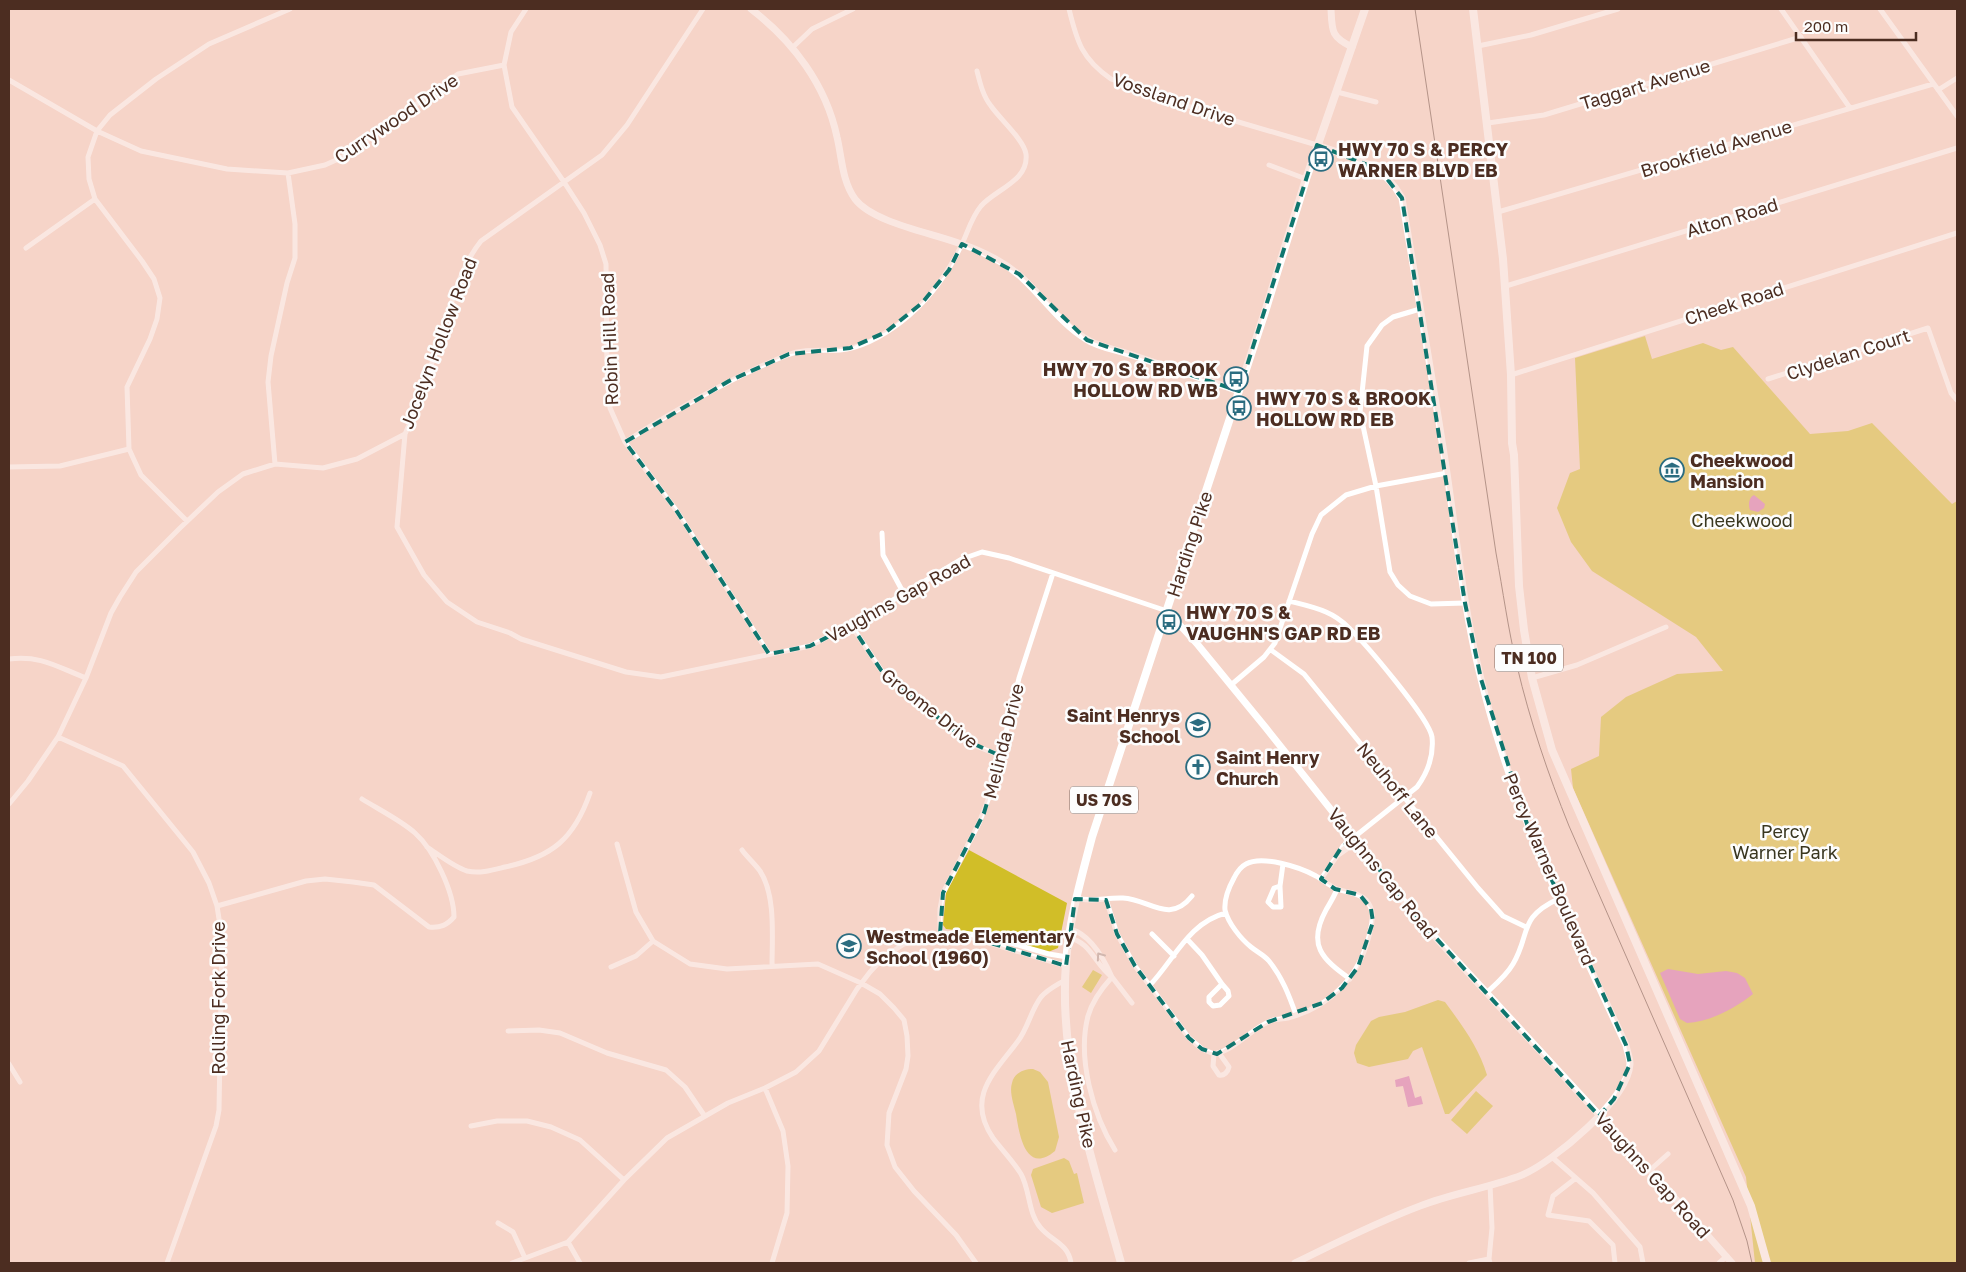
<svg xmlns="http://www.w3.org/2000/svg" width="1966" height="1272" font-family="'Golos Text',sans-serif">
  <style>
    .green { fill: #d1be28 }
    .water { fill: #d268af }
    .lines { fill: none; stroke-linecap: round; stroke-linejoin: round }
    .street { stroke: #fff; stroke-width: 5 }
    .secondary { stroke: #fff; stroke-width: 7 }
    .primary { stroke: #fff; stroke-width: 8 }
    .rail { stroke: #65463a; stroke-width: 1 }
    .oneway { stroke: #a69690 }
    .marked { fill: none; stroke: #0f766e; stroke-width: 4; stroke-dasharray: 10 6; stroke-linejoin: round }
    .labels { text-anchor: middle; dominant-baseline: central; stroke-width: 5; stroke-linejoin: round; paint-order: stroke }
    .shield { fill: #fdfdfd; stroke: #816b63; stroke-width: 1 }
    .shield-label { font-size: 16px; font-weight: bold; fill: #4c2d21 }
    .street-label { font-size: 18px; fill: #4c2d21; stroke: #fdfdfd }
    .poi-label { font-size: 18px; font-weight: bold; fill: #4c2d21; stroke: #fdfdfd; text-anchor: start }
    .park-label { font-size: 18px; fill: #3a3720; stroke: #fdfdfd }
  </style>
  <rect width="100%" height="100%" fill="#f5d4c8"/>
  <path class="green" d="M1645,336l7,23 51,-16 18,7 12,-3 77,87 38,-3 24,-8 80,81 5,-3v762h-202l-9,-86 -173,-389 -2,-19 28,-13 2,-39 25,-20 51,-23 46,-3 -27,-34 -104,-66 -21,-29 -14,-34 13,-35 10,-4 -5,-111z
    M969,850l98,53 -9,45 -10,4 -58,-18 -44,-5 -3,-4 3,-32z
    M1093,970l9,5 -11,18 -9,-6z
    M1438,1000l7,2c17,23 34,46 42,73l-38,39h-4l-23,-67 -9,4 -5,8 -39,8 -12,-4 -3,-10 2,-8 15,-24 8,-4 26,-5z
    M1033,1069l7,3 8,10 11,55 -4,14c-30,25 -36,-19 -39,-37 -2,-9 -7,-22 -4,-31 2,-10 12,-14 21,-14z
    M1476,1091l17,15 -26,28 -16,-14z
    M1064,1158l5,3 5,13 3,-1 7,30 -32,10 -11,-6 -10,-32 2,-6z"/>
  <path class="water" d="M1754,495l11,9 -1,4 -6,4 -8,-2c-2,-5 -1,-13 4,-15z
    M1668,969l30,5 28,-3 11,2 8,5 8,16c-18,14 -43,28 -66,29l-7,-4 -20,-46z
    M1409,1076l6,22 6,-2 2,8 -15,3 -5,-21 -7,1 -1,-7z"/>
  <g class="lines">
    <path class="street" d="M526,9l-15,23 -7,33 8,42 52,75 20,31 16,32 6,19 1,112 3,32 15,34 51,68 93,144
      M1069,9c8,33 13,50 42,70l97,34 109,32
      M1781,9l69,99
      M1880,9l77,107
      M1478,46l53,-11 87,-26
      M792,48l20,-19 41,-20
      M9,80l88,51 44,20 86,18 61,4 37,-8 20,-9 113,-82 46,-9
      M1938,90l19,-12
      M1337,92l39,10
      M1488,123l56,-8 257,-78
      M1269,165l37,14
      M1498,212l435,-128
      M26,248l69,-49
      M1506,286l451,-138
      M1420,309l-27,8 -11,8 -15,21 -7,66 16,74 14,86 8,13 12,11 21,8 34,-1
      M1511,375l446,-142
      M1768,379l160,-51 23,65 6,7
      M405,434l-8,93 27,48 23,27 30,20 33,11 11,6 105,33 35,5 149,-31 41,-21 111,-66 20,-7 27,6 158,53
      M625,442c52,-33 105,-64 162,-87 18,-7 34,-4 53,-5 21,-2 44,-15 61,-28 26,-20 46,-47 60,-76 7,-14 10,-28 20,-40 15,-17 48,-25 45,-52 -2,-14 -26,-35 -35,-48 -8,-10 -11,-23 -14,-35
      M275,464l-7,-82 3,-26 16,-73 8,-25v-34l-7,-51
      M9,467l51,-1 69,-17
      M187,521l-46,-46 -12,-26 -2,-62 23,-48 7,-20 3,-21 -6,-19 -12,-18 -47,-62 -6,-20 -1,-22 9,-26 13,-16 46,-36 53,-35 81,-35
      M882,533l1,22 20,37
      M1289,601c12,3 26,6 37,11 7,3 17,10 22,15 17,16 81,91 84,110 2,19 -4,35 -15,50l-74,59 -6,10 20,-14
      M851,625l30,45 17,16 48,35 25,23 30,12
      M1271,650l33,24 174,214 25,28 23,11
      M9,659c32,-4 48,8 77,19
      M1532,678l45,-13 89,-38
      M1231,685l33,-28 11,-14 37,-109 9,-19 25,-20 30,-9 71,-13
      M58,737l65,29 70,86 16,31 8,23 5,32 -3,172 -3,16 -49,137
      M9,804l19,-23 30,-44 28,-59 25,-65 9,-16 16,-25 44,-44 38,-36 25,-18 32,-10 48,4 34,-9 48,-25c15,-32 28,-74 39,-108 10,-30 17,-60 37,-85l121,-86 25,-30 76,-116
      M617,844l19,68 17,29 37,23 37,5 91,-5 43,19 19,11 14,14 10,12 3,16 1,20 -2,13 -17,44 -2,32 8,22 19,24 42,44 20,28
      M427,847c12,8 27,20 40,24 13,3 26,-1 38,-4 47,-10 69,-28 85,-74
      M742,850c5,7 13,14 18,21 16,24 12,67 12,95
      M1321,879l16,-23
      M1280,886l1,21h-8l-5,-5 6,-14 6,-2 3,-22
      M1337,889c-3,8 -7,14 -11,21 -19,35 -4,49 24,69
      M1076,898c16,5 30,-1 47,0 26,1 46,27 69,-2
      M1106,899l11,35 18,32 54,72 13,11 12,5c22,-4 38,-27 59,-34 5,-1 10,-1 15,-2 42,-11 71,-41 81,-82 3,-13 7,-25 -3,-36 -9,-9 -21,-7 -31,-12 -7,-3 -13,-9 -19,-12 -16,-9 -54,-21 -70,-12 -6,3 -9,8 -12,14 -5,9 -10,21 -9,32 3,13 16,29 26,37 6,5 13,8 18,14 13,16 20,34 27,54
      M217,906l89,-25 19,-2 28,3 21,3 55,42c12,1 18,-2 25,-10 0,-25 -20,-67 -39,-84 -13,-12 -37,-24 -53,-34
      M940,934v-25l3,-16 36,-70 14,-36 26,-109 34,-105
      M1152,934l22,22
      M966,936l100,30
      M1069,938c22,4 26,27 43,39 -8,-18 -22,-43 -42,-48
      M1187,939l15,16 20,29 -13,13v5l4,4 7,-1 9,-9 -1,-5 -6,-7
      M611,967l25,-11 17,-15
      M1065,980c-8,5 -17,9 -24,17 -10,13 -13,31 -23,44 -23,31 -53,56 -25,97 9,12 20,23 28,36 9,16 7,39 19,53 11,14 28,16 31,36
      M1150,985c24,-25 39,-63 76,-72
      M1486,993c10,-9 20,-17 27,-29 18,-31 5,-46 45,-65
      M508,1031l31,-1 21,3 47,20 59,17 19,17 19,28
      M1214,1054l-1,12 6,9c5,1 9,-3 10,-8l-10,-14
      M9,1064l11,18
      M765,1088l18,43 5,35 -1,47 -15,50
      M471,1126l26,-5h30l24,6 29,13 44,40
      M1115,1150c-22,-35 -38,-92 -27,-134 4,-14 14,-28 24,-39l20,26
      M1553,1158l40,35 47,54 3,16
      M1650,1170l18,-16
      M1576,1178l-23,18 -5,19 41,6 24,24 2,18
      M1490,1185l2,43 -3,31 1,4
      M498,1223l15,9 12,26
      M568,1242l12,21
      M512,1263l56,-21 56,-62 43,-42 61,-35 37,-15 31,-16 23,-21 38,-62 13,-17 14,-15 20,-13 28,-9 31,-2 27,4 59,17 18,3
      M1469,1263l20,-4
      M1719,1263l8,-7"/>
    <path class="secondary" d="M751,9c42,32 75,76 86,128 5,21 5,44 18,62 18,24 78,34 106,45 13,4 26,10 38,17 35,19 53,57 87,78 12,8 31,11 46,16 36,12 72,24 107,36
      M1331,9c1,22 0,28 21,38
      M1167,611l31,34 68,83 148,186 236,256 82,93
      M1295,1263c41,-20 82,-41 125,-57 33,-13 69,-18 102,-31 31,-13 106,-75 108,-111 0,-6 -3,-13 -4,-19 -55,-119 -114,-238 -145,-366 -17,-68 -24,-137 -34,-206 -14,-92 -30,-183 -45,-275 -20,-36 -49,-40 -85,-53"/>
    <path class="primary" d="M1473,9l30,250 8,116 1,68 2,12 5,131 5,44 8,48 20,72 199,456 16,57
      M1121,1263c-27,-98 -63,-197 -55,-300 3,-43 15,-84 26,-126l173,-525 41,-133 59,-170"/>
    <path class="rail" d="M1415,9l81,544c7,38 12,76 21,113 13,55 31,108 52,160l164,374 14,41 5,22"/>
  </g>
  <defs><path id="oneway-chevron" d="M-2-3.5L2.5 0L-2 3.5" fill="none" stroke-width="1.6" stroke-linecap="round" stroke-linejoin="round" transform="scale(1.25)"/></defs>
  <use class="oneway" href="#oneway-chevron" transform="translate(1100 956) rotate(-125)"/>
  <path d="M0 0H1966V1272H0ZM1317,145l63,25 22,28 63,405 16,76 47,148 98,218 4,19 -16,35 -15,17 -185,-202 -60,-77 -13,11 -20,31 14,10 25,6 11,14 2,13 -15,45 -16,21 -20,15 -54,19 -51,32 -15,-5 -13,-11 -54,-72 -18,-32 -11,-34 -31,-1 -9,67 -98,-30 -28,-2 3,-41 41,-80 17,-57 -36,-16 -84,-70 -30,-45 -41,21 -41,8 -93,-144 -51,-68 104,-61 60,-27 61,-6 36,-16 36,-29 27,-33 13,-26 57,30 68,66 152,51z" fill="#f5d4c8" fill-opacity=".55" fill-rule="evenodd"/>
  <path class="marked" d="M1317,145l63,25 22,28 63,405 16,76 47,148 98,218 4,19 -16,35 -15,17 -185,-202 -60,-77 -13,11 -20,31 14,10 25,6 11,14 2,13 -15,45 -16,21 -20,15 -54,19 -51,32 -15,-5 -13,-11 -54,-72 -18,-32 -11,-34 -31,-1 -9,67 -98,-30 -28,-2 3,-41 41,-80 17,-57 -36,-16 -84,-70 -30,-45 -41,21 -41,8 -93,-144 -51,-68 104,-61 60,-27 61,-6 36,-16 36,-29 27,-33 13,-26 57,30 68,66 152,51z"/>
  <defs>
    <g id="bus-ring" transform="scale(1.25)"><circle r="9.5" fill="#fdfdfd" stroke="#2b6c80" stroke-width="1.5"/><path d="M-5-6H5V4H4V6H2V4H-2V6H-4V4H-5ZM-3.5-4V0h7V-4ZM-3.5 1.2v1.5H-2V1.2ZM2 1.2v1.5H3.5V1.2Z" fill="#2b6c80"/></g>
    <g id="museum-ring" transform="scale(1.25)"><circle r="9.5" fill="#fdfdfd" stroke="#2b6c80" stroke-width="1.5"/><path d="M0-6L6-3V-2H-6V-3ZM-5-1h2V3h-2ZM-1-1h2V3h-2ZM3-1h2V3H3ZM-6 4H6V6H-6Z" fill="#2b6c80"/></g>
    <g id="school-ring" transform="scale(1.25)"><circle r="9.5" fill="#fdfdfd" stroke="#2b6c80" stroke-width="1.5"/><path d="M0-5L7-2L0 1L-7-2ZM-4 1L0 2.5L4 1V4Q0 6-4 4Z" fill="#2b6c80"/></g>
    <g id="church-ring" transform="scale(1.25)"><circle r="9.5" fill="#fdfdfd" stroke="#2b6c80" stroke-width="1.5"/><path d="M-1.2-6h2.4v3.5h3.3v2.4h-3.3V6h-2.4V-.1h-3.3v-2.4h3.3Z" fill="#2b6c80"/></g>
  </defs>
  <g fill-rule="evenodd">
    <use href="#bus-ring" x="1321" y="159"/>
    <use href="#bus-ring" x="1236" y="379"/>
    <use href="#bus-ring" x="1239" y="408"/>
    <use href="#museum-ring" x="1672" y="470"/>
    <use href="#bus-ring" x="1169" y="622"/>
    <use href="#school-ring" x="1198" y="725"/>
    <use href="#church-ring" x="1198" y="767"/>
    <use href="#school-ring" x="849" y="946"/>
  </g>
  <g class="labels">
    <g class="shield">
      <rect x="1495" y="644.5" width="68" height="27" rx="4"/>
      <rect x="1070" y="786.5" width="68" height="27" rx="4"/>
    </g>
    <g class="shield-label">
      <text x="1529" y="658">TN 100</text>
      <text x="1104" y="800">US 70S</text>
    </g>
    <g class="street-label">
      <text transform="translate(1645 84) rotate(-17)">Taggart Avenue</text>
      <text transform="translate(1174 99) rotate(19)">Vossland Drive</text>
      <text transform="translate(396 118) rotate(-34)">Currywood Drive</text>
      <text transform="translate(1716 148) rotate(-17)">Brookfield Avenue</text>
      <text transform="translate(1732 217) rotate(-17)">Alton Road</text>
      <text transform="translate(1734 303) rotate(-18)">Cheek Road</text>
      <text transform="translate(609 339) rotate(-92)">Robin Hill Road</text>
      <text transform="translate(438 343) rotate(-69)">Jocelyn Hollow Road</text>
      <text transform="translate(1848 354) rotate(-18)">Clydelan Court</text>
      <text transform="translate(1189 544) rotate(-72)">Harding Pike</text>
      <text transform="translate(898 598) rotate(-29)">Vaughns Gap Road</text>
      <text transform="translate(930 708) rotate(38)">Groome Drive</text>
      <text transform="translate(1003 741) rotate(-76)">Melinda Drive</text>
      <text transform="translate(1398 790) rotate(51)">Neuhoff Lane</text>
      <text transform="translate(1550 869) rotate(67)">Percy Warner Boulevard</text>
      <text transform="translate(1383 873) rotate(51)">Vaughns Gap Road</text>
      <text transform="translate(218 998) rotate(-90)">Rolling Fork Drive</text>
      <text transform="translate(1079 1094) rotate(78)">Harding Pike</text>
      <text transform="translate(1653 1175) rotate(48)">Vaughns Gap Road</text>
    </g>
    <g class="poi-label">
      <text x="1338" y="149">HWY 70 S &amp; PERCY<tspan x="1338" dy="21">WARNER BLVD EB</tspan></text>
      <text x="1218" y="369" text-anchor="end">HWY 70 S &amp; BROOK<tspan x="1218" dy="21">HOLLOW RD WB</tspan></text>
      <text x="1256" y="398">HWY 70 S &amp; BROOK<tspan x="1256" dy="21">HOLLOW RD EB</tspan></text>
      <text x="1690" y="460">Cheekwood<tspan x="1690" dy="21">Mansion</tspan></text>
      <text x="1186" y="612">HWY 70 S &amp;<tspan x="1186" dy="21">VAUGHN'S GAP RD EB</tspan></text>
      <text x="1180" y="715" text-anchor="end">Saint Henrys<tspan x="1180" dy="21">School</tspan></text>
      <text x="1216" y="757">Saint Henry<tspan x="1216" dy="21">Church</tspan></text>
      <text x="866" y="936">Westmeade Elementary<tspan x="866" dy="21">School (1960)</tspan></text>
    </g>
    <g class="park-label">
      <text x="1742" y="520">Cheekwood</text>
      <text x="1785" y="831">Percy<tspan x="1785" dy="21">Warner Park</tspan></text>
    </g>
  </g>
  <rect width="1966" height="1272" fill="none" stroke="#4c2d21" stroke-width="20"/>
  <path d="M1796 32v8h120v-8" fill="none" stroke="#4c2d21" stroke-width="2.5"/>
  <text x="1804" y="32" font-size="15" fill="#4c2d21" stroke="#fdfdfd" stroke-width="4" paint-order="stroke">200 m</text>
</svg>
